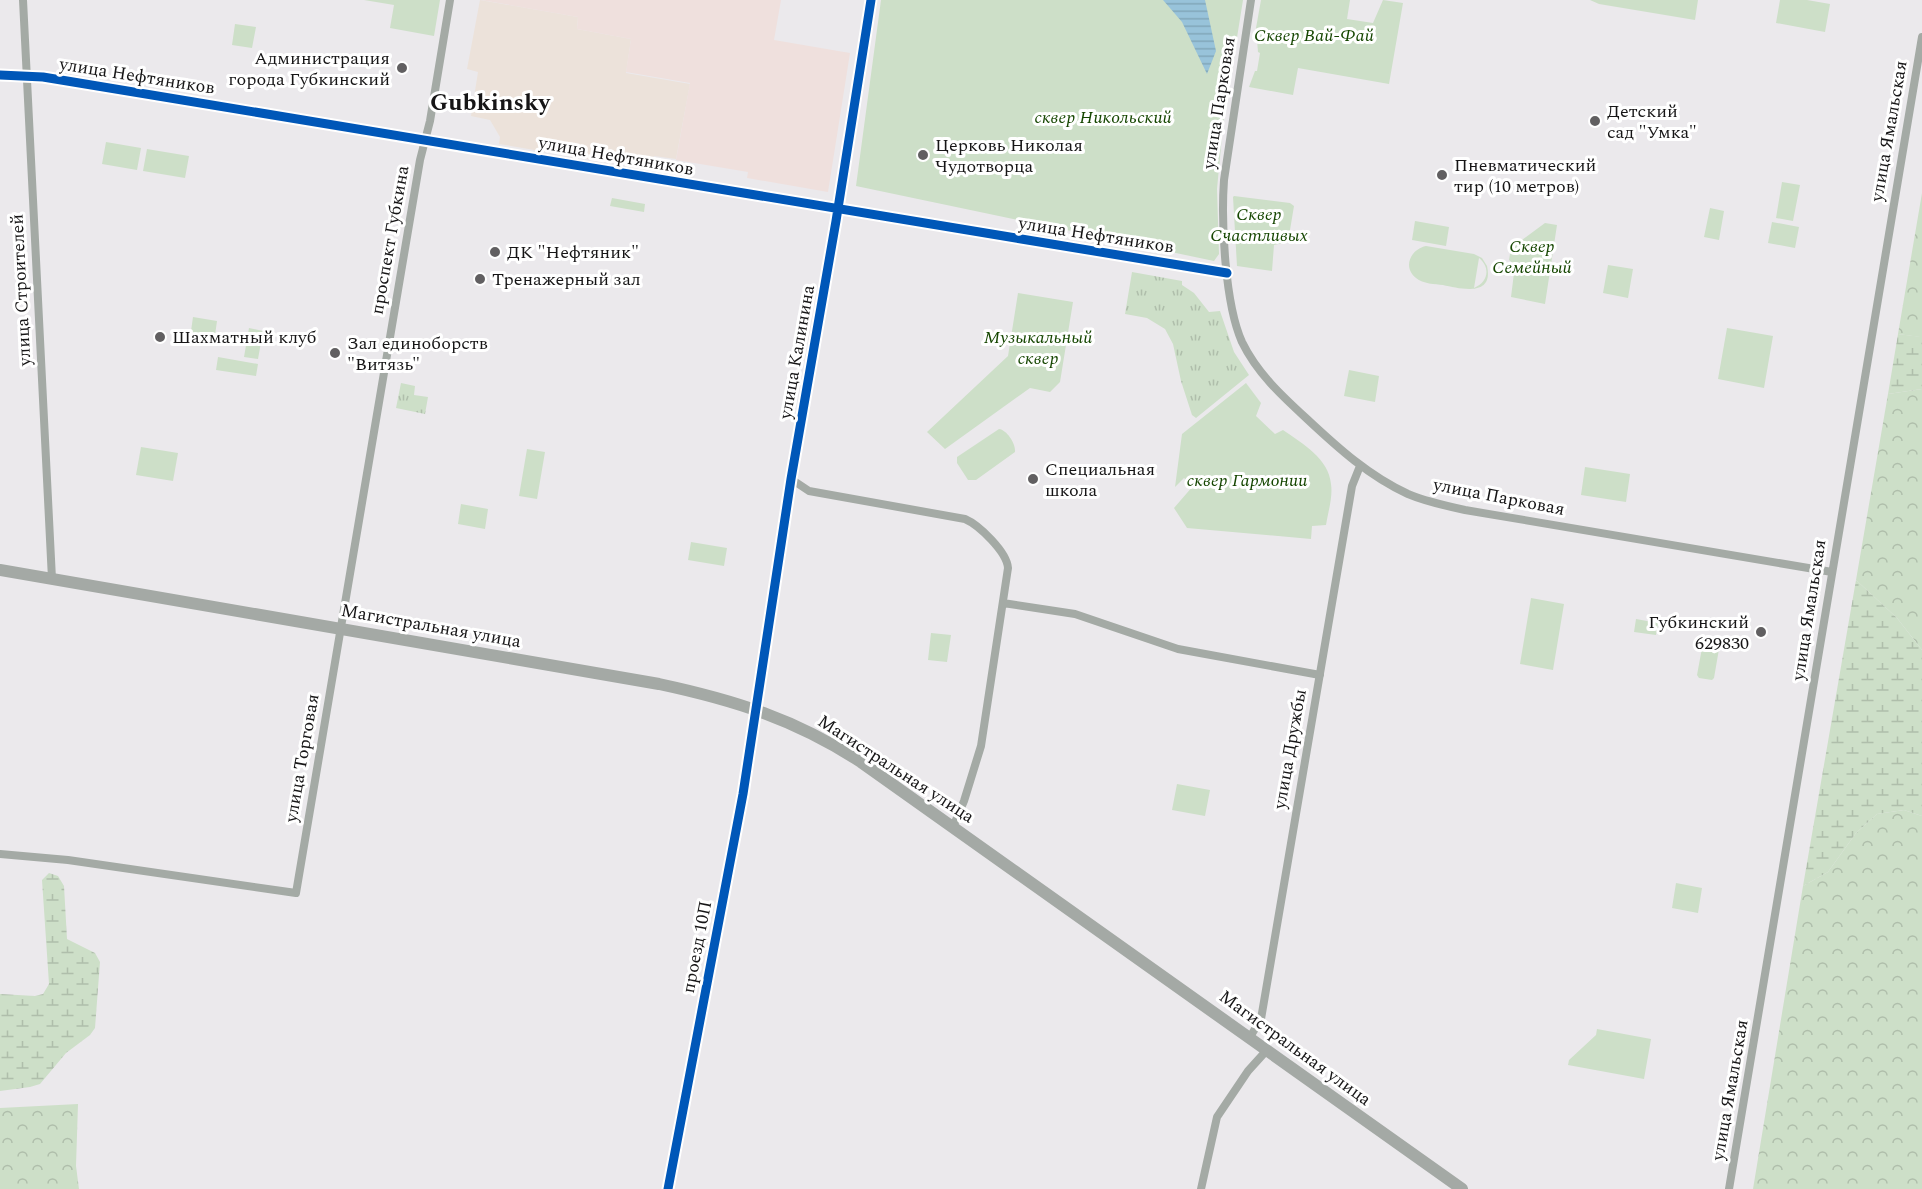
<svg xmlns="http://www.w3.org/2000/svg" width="1922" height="1189" font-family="Spectral,serif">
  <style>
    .commercial { fill: #ece2da }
    .medical { fill: #efe0dd }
    .grass { fill: url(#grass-tufts) }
    .forest { fill: url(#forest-crowns) }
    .wetland { fill: url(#wetland-marsh) }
    .green { fill: #cddfc8; fill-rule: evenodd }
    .water { fill: url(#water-rules) }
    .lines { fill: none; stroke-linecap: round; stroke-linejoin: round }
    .street { stroke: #a4aaa5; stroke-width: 8 }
    .secondary { stroke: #a4a9a5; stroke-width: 12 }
    .cycleway-casing { stroke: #fff; stroke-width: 13 }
    .cycleway { stroke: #0057b8; stroke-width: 9 }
    .poi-dot { fill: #615f61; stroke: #fff; stroke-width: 2 }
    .labels { text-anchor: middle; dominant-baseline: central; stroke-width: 6; stroke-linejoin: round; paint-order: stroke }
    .park-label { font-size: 18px; font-style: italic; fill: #154600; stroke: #fff }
    .poi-label { font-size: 18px; fill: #161516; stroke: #fff; text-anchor: start }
    .street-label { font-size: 18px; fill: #161516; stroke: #fff }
    .district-label { font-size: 24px; font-weight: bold; fill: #161516; stroke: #fff }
  </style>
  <defs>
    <pattern id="grass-tufts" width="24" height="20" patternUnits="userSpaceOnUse" patternTransform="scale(1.5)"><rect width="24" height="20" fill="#cddfc8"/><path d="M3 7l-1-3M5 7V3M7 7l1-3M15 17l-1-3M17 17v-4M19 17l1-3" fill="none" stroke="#afbeab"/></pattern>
    <pattern id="forest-crowns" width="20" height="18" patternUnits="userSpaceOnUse" patternTransform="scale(1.5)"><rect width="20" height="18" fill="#cddfc8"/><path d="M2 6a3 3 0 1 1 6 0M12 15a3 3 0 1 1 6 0" fill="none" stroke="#afbeab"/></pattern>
    <pattern id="wetland-marsh" width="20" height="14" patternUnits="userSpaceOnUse" patternTransform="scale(1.5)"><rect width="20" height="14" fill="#cddfc8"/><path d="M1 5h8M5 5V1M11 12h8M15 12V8" fill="none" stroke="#afbeab"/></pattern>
    <pattern id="water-rules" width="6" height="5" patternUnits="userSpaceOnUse" patternTransform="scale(1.5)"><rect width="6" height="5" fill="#98c3da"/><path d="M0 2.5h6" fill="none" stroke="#82a7ba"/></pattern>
  </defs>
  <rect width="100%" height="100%" fill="#ebe9ec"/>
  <path class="commercial" d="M480,0l98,17 -1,12 54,10 -5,34 64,11 -14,75 -22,-3 -2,8 -50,-8 -3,5 -100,-17 1,-7 -10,-17 -19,-4 7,-44 -11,-3z"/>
  <path class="medical" d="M481,0h300l-7,40 76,13 -22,139 -81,-14 1,-6 -72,-12 14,-77 -64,-11 5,-33 -54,-10 1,-12z"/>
  <path class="grass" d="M1132,272l50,9v4l12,8 15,19 11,-1 14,41 15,23 -53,43 -4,-3 -11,-34 -8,-37 -8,-15 -18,-11 -22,-4z
    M401,383l14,3 -1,9 14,2 -3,17 -29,-6z"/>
  <path class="forest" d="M1922,193v144h-2l-22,-3z
    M1922,389v261l-25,-32 -41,-38 32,-186z
    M1904,810l18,6v373h-169l50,-303 25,-14 28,-39 21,-19z
    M78,1104l-2,62 3,23h-79v-81z"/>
  <path class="wetland" d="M1898,334l24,3v52l-34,5z
    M1856,580l41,38 25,32v166l-18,-6 -27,4 -21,19 -28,39 -25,14z
    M49,873l9,3 6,10 3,53 28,14 5,9 -5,66 -5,7 -24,18 -26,31 -10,3 -30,4v-97l35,2 8,-2 6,-10 -7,-104z"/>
  <path class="green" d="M364,0h76l-6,36 -44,-8 4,-23z
    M881,0h362l-20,125 -6,64 2,65 -5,7 -358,-75z
    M1261,0h89l-3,19 26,4 10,-23 20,3 -14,81 -91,-16 -5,27 -44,-8 6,-16h2l3,-18 -2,-1 -2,-24z
    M1590,0h108l-3,20 -96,-16z
    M1780,0h27l23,4 -5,28 -49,-9z
    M235,24l21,3 -4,21 -20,-3z
    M106,142l35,6 -4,22 -35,-6z
    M147,149l42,7 -4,22 -42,-7z
    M1782,182l18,3 -7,36 -17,-3z
    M1234,196l56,7 4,3 -6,36 -14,3 -2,26 -35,-5 -4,-69z
    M612,198l33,6 -1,8 -34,-6z
    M1710,208l14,3 -5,29 -15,-3z
    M1415,221l34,6 -3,19 -34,-6z
    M1772,222l27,5 -4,21 -27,-5z
    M1545,223l12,2 -12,79 -34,-7 4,-32 -6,-5 2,-12z
    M1426,246l48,8 8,4 5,8c7,31 -26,23 -44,19 -8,-1 -20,-1 -27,-7 -14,-11 -5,-29 10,-32zM1479,258c12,10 9,24 -5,30z
    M1608,265l25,4 -5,29 -25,-5z
    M1018,293l55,9 -13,80 -10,10 -20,-4 -85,61 -18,-17 81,-76z
    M193,317l24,4 -3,21 -24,-4z
    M249,328l14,3 -5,28 -14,-2z
    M1727,328l46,8 -9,52 -46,-9z
    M218,357l40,7 -2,12 -40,-6z
    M1349,370l30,6 -4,26 -31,-6z
    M1246,383l15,20 -5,13 19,18 8,-4c19,13 46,29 48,54 2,13 -3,28 -5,41l-14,1 -1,13 -124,-11 -13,-20 19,-22 -9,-8 -9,9 7,-53z
    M999,429c8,1 17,15 16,23l-39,28h-8l-11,-17v-6z
    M141,447l37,6 -5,28 -37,-6z
    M527,449l18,3 -8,47 -18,-3z
    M1585,467l45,7 -4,28 -45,-7z
    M461,504l27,5 -3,20 -27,-5z
    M691,542l36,6 -3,18 -36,-6z
    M1531,598l33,6 -11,66 -33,-6z
    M1636,619l22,4 -2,12 -22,-3z
    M931,633l20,2 -4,27 -19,-2z
    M1705,645l14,4 -5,29 -2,2 -13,-2 -2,-3 5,-27z
    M1177,784l33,6 -5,26 -33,-6z
    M1676,883l26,5 -4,25 -26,-5z
    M1597,1029l54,10 -7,40 -76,-14 1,-5 27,-25z"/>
  <path class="water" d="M1163,0h42l11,51 -9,23 -25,-52z"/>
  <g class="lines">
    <path class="street" d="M23,0l29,579
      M1251,0l-27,180c-3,42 1,124 18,162 15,31 40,54 64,76 32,30 63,58 102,76 19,8 38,12 57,16l367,62
      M0,75l43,2 1184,196
      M791,479l18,12 156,28c14,6 42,33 43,49l-27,178 -17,55 -11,26
      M1003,603l72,11 103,35 142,26
      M0,854l68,6 228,33 124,-733 10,-39 20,-121
      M1250,1037l11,-18 91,-533 8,-20
      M668,1189l75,-395 48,-315 45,-258 35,-221
      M1201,1189l16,-72 31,-46 19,-21
      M1729,1189l193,-1152"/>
    <path class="secondary" d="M0,570l659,114c75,16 136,35 202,78l601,427"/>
    <g class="cycleway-casing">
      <path id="cycleway" d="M0,75l43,2 1184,196
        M668,1189l75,-395 48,-315 45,-258 35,-221"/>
    </g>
    <use href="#cycleway" class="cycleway"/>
  </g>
  <g class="poi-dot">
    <circle cx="402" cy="68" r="6"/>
    <circle cx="1595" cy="121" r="6"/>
    <circle cx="923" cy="155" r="6"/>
    <circle cx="1442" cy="175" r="6"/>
    <circle cx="495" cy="252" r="6"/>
    <circle cx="480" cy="279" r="6"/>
    <circle cx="160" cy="337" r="6"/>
    <circle cx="335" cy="353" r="6"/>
    <circle cx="1033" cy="479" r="6"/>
    <circle cx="1761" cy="632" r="6"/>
  </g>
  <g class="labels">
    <g class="park-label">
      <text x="1314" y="35">Сквер Вай-Фай</text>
      <text x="1103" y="117">сквер Никольский</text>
      <text x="1259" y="214">Сквер<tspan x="1259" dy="21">Счастливых</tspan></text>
      <text x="1532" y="246">Сквер<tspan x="1532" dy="21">Семейный</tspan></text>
      <text x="1038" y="337">Музыкальный<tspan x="1038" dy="21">сквер</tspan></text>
      <text x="1247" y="480">сквер Гармонии</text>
    </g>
    <g class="poi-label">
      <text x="390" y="58" text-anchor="end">Администрация<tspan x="390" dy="21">города Губкинский</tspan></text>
      <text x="1607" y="111">Детский<tspan x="1607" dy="21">сад "Умка"</tspan></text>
      <text x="935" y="145">Церковь Николая<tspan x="935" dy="21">Чудотворца</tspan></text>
      <text x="1454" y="165">Пневматический<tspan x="1454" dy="21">тир (10 метров)</tspan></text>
      <text x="507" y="252">ДК "Нефтяник"</text>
      <text x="492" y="279">Тренажерный зал</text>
      <text x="172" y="337">Шахматный клуб</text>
      <text x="347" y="343">Зал единоборств<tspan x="347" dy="21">"Витязь"</tspan></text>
      <text x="1045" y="469">Специальная<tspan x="1045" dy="21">школа</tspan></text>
      <text x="1749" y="622" text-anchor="end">Губкинский<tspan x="1749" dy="21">629830</tspan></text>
    </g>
    <g class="street-label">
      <text transform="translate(137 76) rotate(9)">улица Нефтяников</text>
      <text transform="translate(1219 103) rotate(-81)">улица Парковая</text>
      <text transform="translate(1889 131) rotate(-80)">улица Ямальская</text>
      <text transform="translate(616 156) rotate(10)">улица Нефтяников</text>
      <text transform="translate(1096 235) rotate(9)">улица Нефтяников</text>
      <text transform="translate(390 240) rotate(-80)">проспект Губкина</text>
      <text transform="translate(21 290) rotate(-93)">улица Строителей</text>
      <text transform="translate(797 352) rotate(-80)">улица Калинина</text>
      <text transform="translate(1499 497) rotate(11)">улица Парковая</text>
      <text transform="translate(1809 610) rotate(-81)">улица Ямальская</text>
      <text transform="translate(431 626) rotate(10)">Магистральная улица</text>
      <text transform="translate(1290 749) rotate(-80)">улица Дружбы</text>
      <text transform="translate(302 758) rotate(-80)">улица Торговая</text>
      <text transform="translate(896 769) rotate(33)">Магистральная улица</text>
      <text transform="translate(697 947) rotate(-79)">проезд 10П</text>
      <text transform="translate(1295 1048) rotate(36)">Магистральная улица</text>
      <text transform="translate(1730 1090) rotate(-80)">улица Ямальская</text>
    </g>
    <g class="district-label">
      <text x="490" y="103">Gubkinsky</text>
    </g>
  </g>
</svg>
